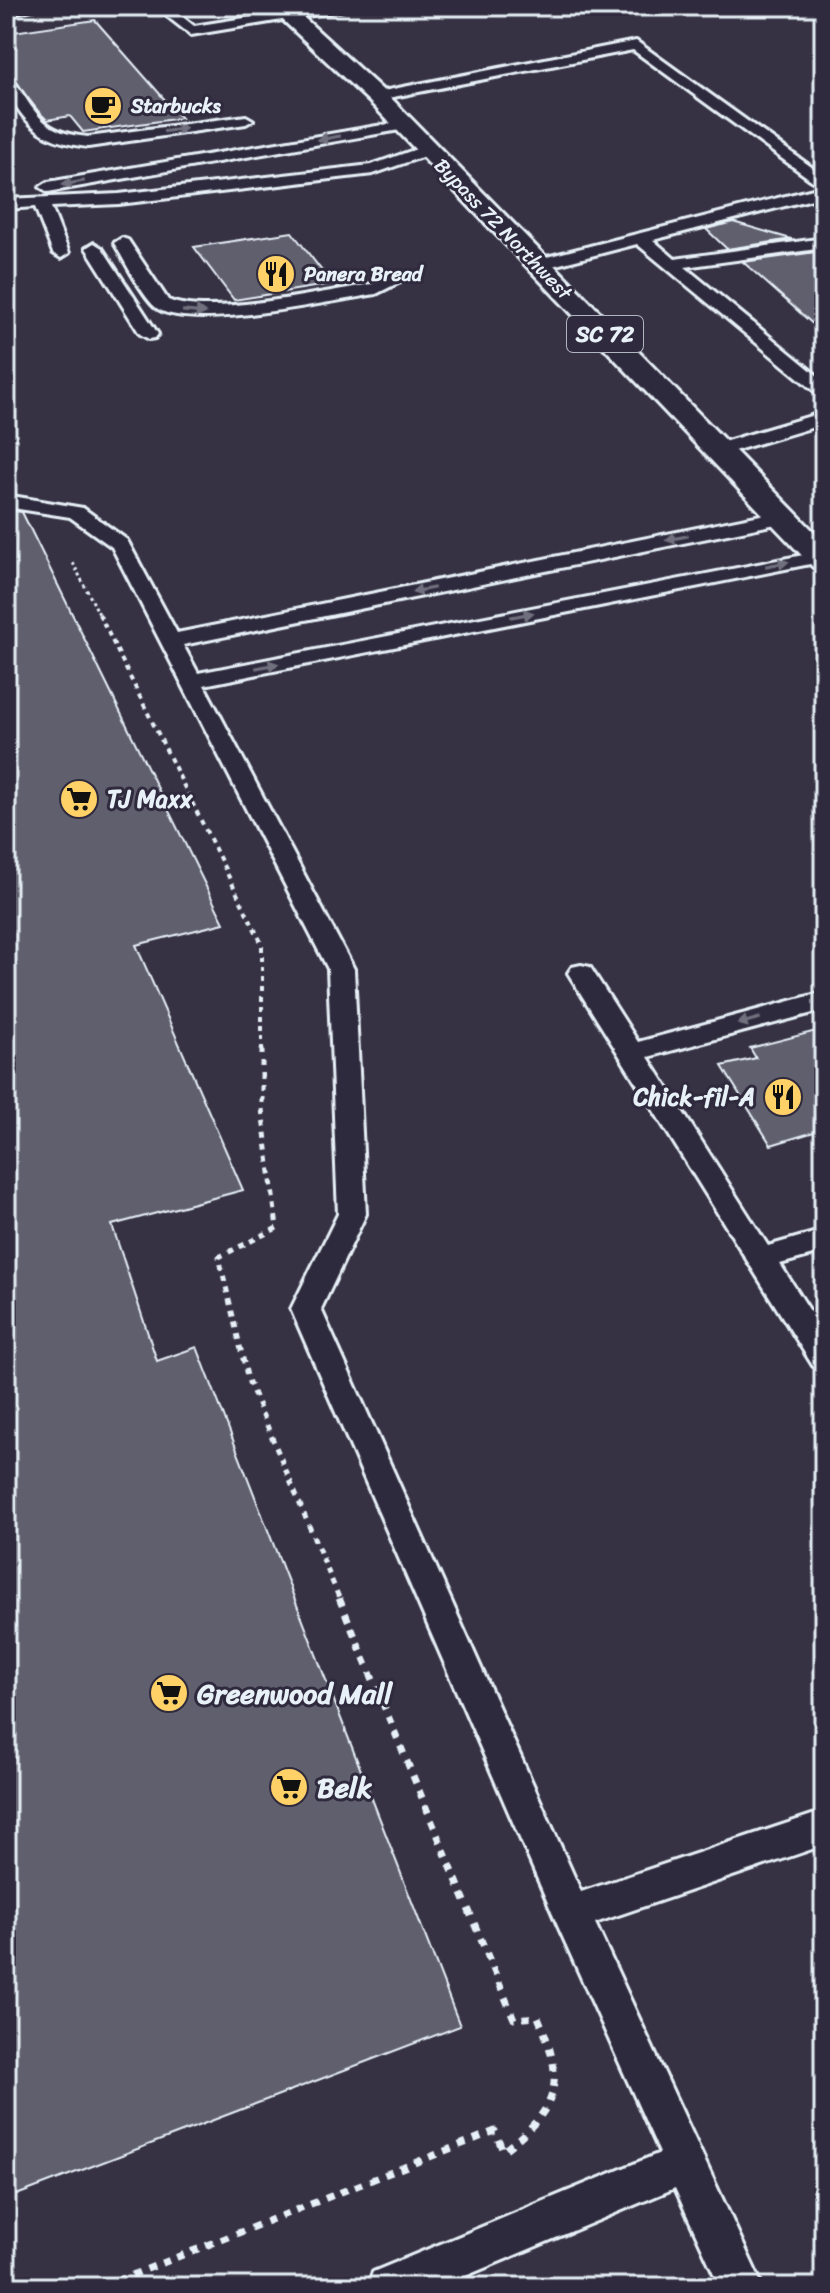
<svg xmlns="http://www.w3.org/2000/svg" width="830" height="2293" font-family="Sriracha,sans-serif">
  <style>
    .building { fill: #605e6e; stroke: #e8f1f8; stroke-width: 2 }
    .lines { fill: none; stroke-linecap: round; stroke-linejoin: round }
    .service-casing { stroke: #e8f1f8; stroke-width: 6 }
    .trunk-casing { stroke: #e8f1f8; stroke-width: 6 }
    .path-far3 { stroke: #e8f1f8; stroke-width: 3; stroke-dasharray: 3 3; stroke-linecap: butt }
    .path-far2 { stroke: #e8f1f8; stroke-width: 4; stroke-dasharray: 5 5; stroke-linecap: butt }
    .path-far1 { stroke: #e8f1f8; stroke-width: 5; stroke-dasharray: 6 6; stroke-linecap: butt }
    .path { stroke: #e8f1f8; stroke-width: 7; stroke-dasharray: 8 8; stroke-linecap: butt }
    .service { fill: #2f2a3d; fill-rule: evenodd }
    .trunk { fill: #2f2a3d; fill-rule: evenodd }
    .oneway { fill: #70707e }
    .labels { text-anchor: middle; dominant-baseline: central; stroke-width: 6; stroke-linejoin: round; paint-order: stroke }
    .far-poi-label { font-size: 20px; font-weight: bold; fill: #e8f1f8; stroke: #2f2a3d; text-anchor: start }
    .far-street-label { font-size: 20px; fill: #e8f1f8; stroke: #2f2a3d }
    .shield { fill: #2f2a3d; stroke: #b0b5c0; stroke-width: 2 }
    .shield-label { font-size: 22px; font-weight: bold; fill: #e8f1f8 }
    .poi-label { font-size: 24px; font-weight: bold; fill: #e8f1f8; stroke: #2f2a3d; text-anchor: start }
    .near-poi-label { font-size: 28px; font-weight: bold; fill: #e8f1f8; stroke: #2f2a3d; text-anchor: start }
  </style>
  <rect width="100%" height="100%" fill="#363244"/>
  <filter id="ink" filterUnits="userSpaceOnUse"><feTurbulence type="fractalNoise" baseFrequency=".0125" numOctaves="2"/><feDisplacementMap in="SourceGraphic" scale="16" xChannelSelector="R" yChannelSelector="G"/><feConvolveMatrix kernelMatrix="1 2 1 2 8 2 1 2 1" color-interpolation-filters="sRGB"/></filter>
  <g filter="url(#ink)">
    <path class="building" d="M95,20l86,98 -98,14 -13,-16 -23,4 -8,-8 -33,-42v-37z
      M733,222l58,17h1l-65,10 -21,-20z
      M292,232l40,52 -98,16 -40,-53z
      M823,251h1v83l-81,-72z
      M6,510l16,2 202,411 -88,22 107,245 -131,35 45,136 40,-14 263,679 -454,173z
      M824,1029v100l-53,16 -49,-79 34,-8 -6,-10z"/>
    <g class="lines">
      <g class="service-casing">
        <path id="service" d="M45,6l-39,9v-8z
          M154,6h15l25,20 125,-20h31l-7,4 -152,25z
          M636,41l188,135v20l-171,44 22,19 149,-21v10l-139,19 139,114v14l-6,-1 -181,-150 -100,26 -8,-5 2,-4 290,-74 -188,-137 -255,50 -7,-4 7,-4z
          M6,84h10c22,33 29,49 72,53l158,-21 7,4 -7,4 -158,23c-33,-4 -53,-12 -72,-41 -5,-8 -10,-13 -10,-22z
          M406,121l7,4 -2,3 -363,64 -8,-5 8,-5z
          M428,145l5,2v6l-60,21 -254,30 -68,3 18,46 -8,5 -8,-5 -18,-46 -29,2v-10l113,-5 252,-29z
          M122,238l6,2 40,60c40,18 157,-9 204,-16l20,-7 8,5 -24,12c-45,7 -182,37 -218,15 -14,-9 -34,-50 -44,-66z
          M94,243l8,5 56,86 -3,4 -6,1 -9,-5 -54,-86z
          M824,412v12l-107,32 -10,-6 3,-4z
          M6,495l77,13 44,32 50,93 604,-122 10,6 -10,6 -598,122 15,28 626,-122v10l-4,1 -616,123 150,284 12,245 -45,95 260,583 243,-81v34l-229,78 168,364h-43l-45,-99 -236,99h-72l6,-15 287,-119 -102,-227 -267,-617 47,-95 -10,-245 -216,-422 -42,-30 -64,-10z
          M581,965l9,2 48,75 186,-50v18l-176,47 120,189 56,-16v22l-44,12 44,69v37l-11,-4 -245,-393 4,-6z"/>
      </g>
      <g class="trunk-casing">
        <path id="trunk" d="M268,6h23l98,90 435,446v28l-11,-3 -440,-462z"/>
      </g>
      <path class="path-far3" d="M73,563l27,53"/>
      <path class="path-far2" d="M99,614l163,330v107"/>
      <path class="path-far1" d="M262,1049v60l15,119 -58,29 29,123 92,220"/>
      <path class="path" d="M102,2287l393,-156 8,20c57,-44 63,-68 35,-134l-24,2 -175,-421"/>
      <use href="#service" class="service"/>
      <use href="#trunk" class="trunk"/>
    </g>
    <defs><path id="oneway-solid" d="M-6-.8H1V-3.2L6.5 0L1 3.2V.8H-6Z" transform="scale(2)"/></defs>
    <g class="oneway">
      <use href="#oneway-solid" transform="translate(175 130) rotate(-8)"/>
      <use href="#oneway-solid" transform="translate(329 138) rotate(170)"/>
      <use href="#oneway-solid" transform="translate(73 183) rotate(170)"/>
      <use href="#oneway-solid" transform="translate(194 312) rotate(5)"/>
      <use href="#oneway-solid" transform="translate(677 538) rotate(169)"/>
      <use href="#oneway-solid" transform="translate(777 564) rotate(-11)"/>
      <use href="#oneway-solid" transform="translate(423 590) rotate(169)"/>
      <use href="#oneway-solid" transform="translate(522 615) rotate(-11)"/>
      <use href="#oneway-solid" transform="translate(267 666) rotate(-11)"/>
      <use href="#oneway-solid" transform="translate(749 1021) rotate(165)"/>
    </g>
  </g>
  <defs>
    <g id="cafe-disc" transform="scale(2)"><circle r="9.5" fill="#ffd166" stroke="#2f2a3d"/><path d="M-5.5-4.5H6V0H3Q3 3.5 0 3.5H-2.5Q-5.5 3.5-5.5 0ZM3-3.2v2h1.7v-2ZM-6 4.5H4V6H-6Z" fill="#111"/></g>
    <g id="restaurant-disc" transform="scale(2)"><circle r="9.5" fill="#ffd166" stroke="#2f2a3d"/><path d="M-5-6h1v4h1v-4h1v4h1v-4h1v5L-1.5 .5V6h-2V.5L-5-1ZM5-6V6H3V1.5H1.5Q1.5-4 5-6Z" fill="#111"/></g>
    <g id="supermarket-disc" transform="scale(2)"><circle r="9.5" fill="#ffd166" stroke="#2f2a3d"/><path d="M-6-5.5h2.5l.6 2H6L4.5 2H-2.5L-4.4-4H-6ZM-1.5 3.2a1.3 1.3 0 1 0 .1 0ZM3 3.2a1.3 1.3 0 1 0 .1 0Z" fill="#111"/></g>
  </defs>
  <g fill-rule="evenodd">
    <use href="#cafe-disc" x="103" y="106"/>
    <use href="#restaurant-disc" x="276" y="274"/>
    <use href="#supermarket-disc" x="79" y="799"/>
    <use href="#restaurant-disc" x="783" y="1097"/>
    <use href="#supermarket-disc" x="169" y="1693"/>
    <use href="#supermarket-disc" x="289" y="1787"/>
  </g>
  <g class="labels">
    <g class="far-poi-label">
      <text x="131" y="106">Starbucks</text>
      <text x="304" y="274">Panera Bread</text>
    </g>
    <g class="far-street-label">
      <text transform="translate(503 229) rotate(46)">Bypass 72 Northwest</text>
    </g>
    <rect class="shield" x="567" y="316" width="76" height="36" rx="6"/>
    <g class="shield-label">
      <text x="605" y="334">SC 72</text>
    </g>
    <g class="poi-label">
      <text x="107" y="799">TJ Maxx</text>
      <text x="755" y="1097" text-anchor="end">Chick-fil-A</text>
    </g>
    <g class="near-poi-label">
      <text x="197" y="1693">Greenwood Mall</text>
      <text x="317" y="1787">Belk</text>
    </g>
  </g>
  <rect width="830" height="2293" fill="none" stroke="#2f2a3d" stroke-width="32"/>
  <rect x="16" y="16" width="798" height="2261" fill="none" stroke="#e8f1f8" stroke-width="3" filter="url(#ink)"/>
</svg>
